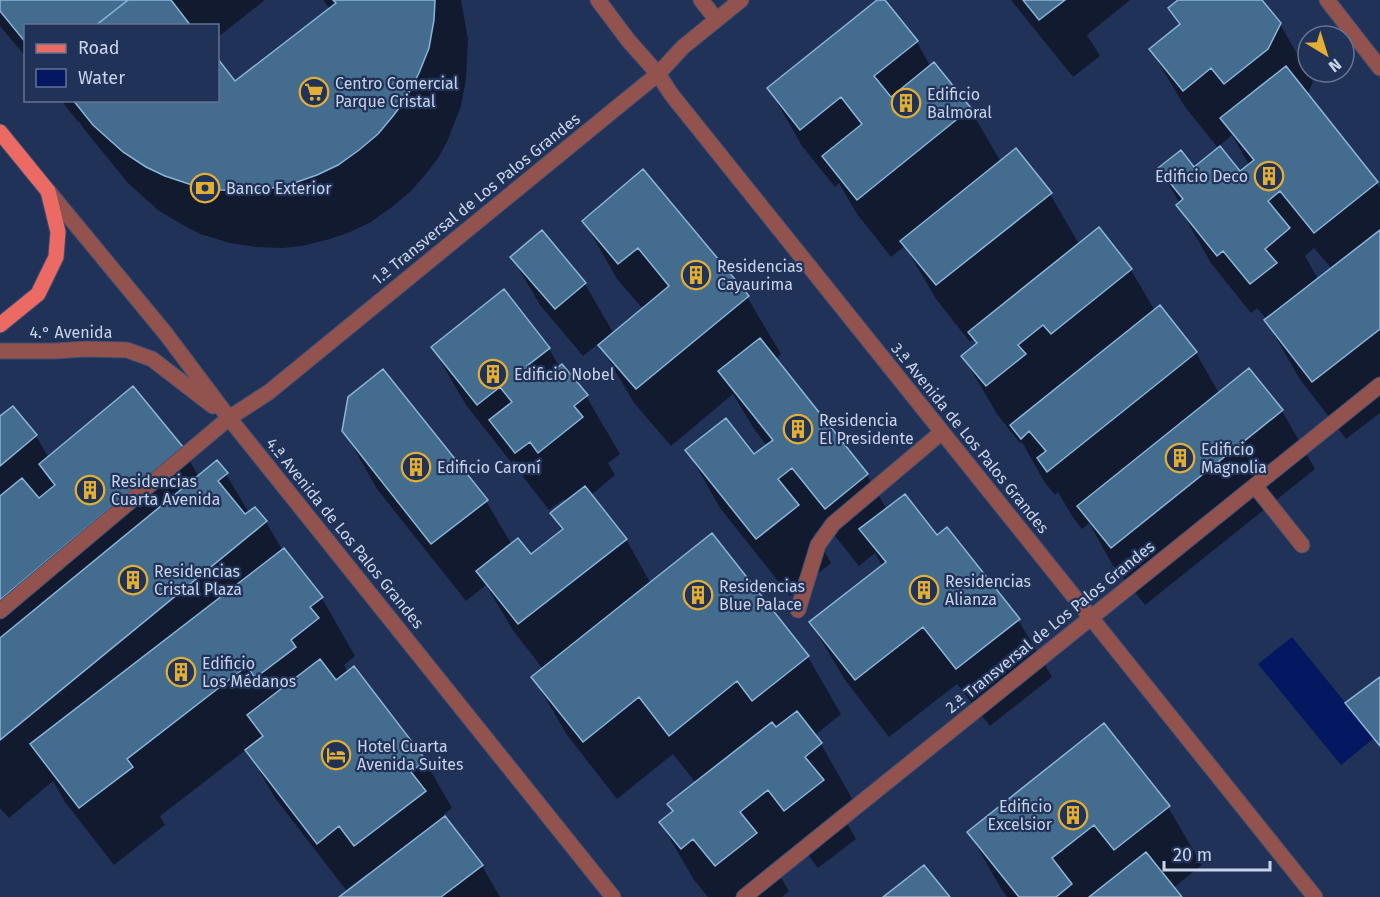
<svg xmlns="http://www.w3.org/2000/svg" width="1380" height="897" font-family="'Fira Sans',sans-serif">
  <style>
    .water { fill: #041861 }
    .shadow { fill: #0007; fill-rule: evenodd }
    .building { fill: #436c8e; stroke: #8ab5da; stroke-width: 1.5 }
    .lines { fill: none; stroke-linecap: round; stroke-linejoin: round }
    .minor-casing { stroke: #3f4f73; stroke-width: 17 }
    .major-casing { stroke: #3f4f73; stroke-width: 17 }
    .minor { stroke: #92524e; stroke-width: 15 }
    .major { stroke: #eb6a64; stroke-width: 15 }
    .labels { text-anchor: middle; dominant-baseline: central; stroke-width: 4.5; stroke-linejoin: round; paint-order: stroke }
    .poi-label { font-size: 16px; fill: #c9d4ec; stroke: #213258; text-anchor: start }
    .street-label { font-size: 16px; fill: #c9d4ec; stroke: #213258 }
  </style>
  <rect width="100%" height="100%" fill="#213258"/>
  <path class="water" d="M1292,637l82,101 -33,27 -83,-101z"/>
  <path class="shadow" d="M0,0h265l-47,37v-11h-192v31l-26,-31z
    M323,0h138l7,39 -2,40 -5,27 -14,36 -9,16 -12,16 -16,18 -18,15 -21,15 -21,10 -20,7 -28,7 -19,2 -27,-1 -26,-4 -30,-9 -19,-10 -23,-14 -30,-27 -44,-54 -5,-8 -1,1 -17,-22h157v-38l16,22 96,-75z
    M879,0h4l33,41 15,26 3,-3 36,45 31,53 49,32 29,50 20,-15 32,41 24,41 41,42 23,40 63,18 33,58 -170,136 -33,-41 -23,-41 -7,6 -10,-13 -14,-24 -3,3 -10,-12 -23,-41 -2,1 -23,-29 -34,-58 14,-11 -3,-6 -4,3 -34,-43 -31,-53 -14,11 -34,-43 -18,-31 -4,4 -33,-41 -33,-58z
    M1011,0h119l-43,35 13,21 -27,21z
    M1180,0h80l20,24 33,58 -6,13 73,93v225l-34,26 -47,-61 -33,-58h1l-10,-12 -6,5 -40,-50 -33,-58 2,-1 -20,-35h34l25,-20 -34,-42 -34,-57 29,-23 -10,-19zM1232,135l17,30 -10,8 -20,-27zM1314,248l18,21 -14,10 -13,-23z
    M584,221l163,76 34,57 -6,5 92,116 20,35 50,27 81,83 34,57 -62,49 -33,-42 -68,53 -44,-57 -34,-57 72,-56 -8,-14 -16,13 -33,-41 -12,9 17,29 -41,33 -70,-88 -33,-58 67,6 13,-10 -13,-17 -21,-35 -62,52 -37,-43 -35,-60 -16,13 -43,-51 -28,-48 29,-25 44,52 29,50 29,-25 -26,-30zM757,422h4l18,23 -3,1z
    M433,348l116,1 11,19 26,28 34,58 -12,9 7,12 -24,20 35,44 25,45 157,73 33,57 -27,22 7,8 33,58 -13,11 15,26 -38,29 -16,-21 -27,21 14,23 -7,6h-74l-14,-17 -33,-57 13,-11 -5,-8 27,-21 -23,-29 -56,45 -50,-64 -34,-58 10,-8 -31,-40 -26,-44 -20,16 -89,-112 -33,-58 142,70 26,44 19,11 31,-25 -10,-17 15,-12 -3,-3 -15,11 -25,-32 -10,-18 -3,2 -45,-57z
    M13,408l23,28 13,22 133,-10 17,29 27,-3 23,39 6,-4 11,13 17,29 1,-1 38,48 33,58 -11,9 4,8 77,88 27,47 -9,7 39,51 18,31h-158l28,-21 -2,-3 -22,17 -71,-92 -28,-49 -87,67 5,9 -51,40 -49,-63 -12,-21 -44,37 -9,-10v-390z
    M1168,807l34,58 -29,23 7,9h-173l-5,-7 -33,-57z"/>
  <path class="building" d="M0,0h128l-33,26h-69v17l-26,-32z
    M128,0h43l20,26h-96z
    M333,0h102l-1,20 -5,28 -10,25 -14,27 -12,16 -15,18 -19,16 -21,15 -21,10 -20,7 -29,7 -19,2 -28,-1 -26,-4 -30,-10 -19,-9 -23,-15 -30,-27 -20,-25h145v-41l17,22 101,-78z
    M877,0h8l33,41 -44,35 17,21 43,-35 37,46 -114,92 -35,-44 40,-32 -21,-27 -41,33 -33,-42z
    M1023,0h42l-26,20z
    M1178,0h84l19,23 -13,26 -44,35 -13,-16 -28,23 -34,-42 31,-25 -12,-16z
    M1286,66l92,116 -64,51 -34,-42 -12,10 22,27 -25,21 12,14 -27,21 -27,-33 -6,5 -41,-51 7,-6 -25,-31 23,-18 13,17 26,-21 20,25 14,-11 -34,-42z
    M1016,148l36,45 -116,92 -36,-44z
    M643,169l106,127 -113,93 -38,-44 71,-59 -31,-38 -20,16 -36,-43z
    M1099,227l33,42 -81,65 -8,-9 -25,20 8,9 -40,32 -25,-30 16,-13 -9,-11z
    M542,230l44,53 -31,26 -45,-52z
    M1380,230v99l-68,53 -48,-62z
    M504,289l46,59 -23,18 12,16 23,-18 26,31 -14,11 9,11 -45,36 -8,-11 -15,11 -26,-33 23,-18 -12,-15 -23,18 -46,-58z
    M1160,305l37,47 -150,120 -10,-14 9,-7 -17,-20 -8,8 -11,-14z
    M760,338l108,136 -43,35 -33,-41 -14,11 21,26 -43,34 -71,-89 41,-32 28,36 19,-14 -55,-69z
    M1249,368l34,42 -172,138 -34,-42z
    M383,369l105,131 -57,44 -89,-113 6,-34z
    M133,386l50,61 -183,153v-104l22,-18 17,20 16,-13 -16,-21z
    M13,406l24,29 -37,31v-50z
    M217,460l11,13 -10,8 27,33 10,-7 12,14 -267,219v-102z
    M585,486l42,53 -109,85 -42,-53 42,-33 13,16 32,-25 -13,-16z
    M905,494l32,41 10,-8 73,92 -64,50 -33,-42 -68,53 -46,-58 77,-60 -27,-33z
    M712,533l97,123 -57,45 -15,-20 -68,55 -30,-39 -56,45 -52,-65z
    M284,548l39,49 -13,10 9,11 -28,22 5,7 -41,31 -8,-12 -120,93 6,8 -54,41 -49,-64z
    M320,659l16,21 18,-14 72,94 -15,12 15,19 -72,55 -15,-20 -22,18 -72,-94 18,-14 -16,-21z
    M1380,677v69l-35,-43z
    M797,711l25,32 -17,14 19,23 -40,31 -16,-21 -28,22 17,21 -42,33 -22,-27 -12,10 -22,-27 14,-11 -6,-7 105,-82 4,5z
    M1104,723l66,83 -56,44 -20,-25 -42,33 20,26 -16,13h-37l-52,-65z
    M445,816l38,49 -42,32h-102z
    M1146,852l36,45h-93z
    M924,865l26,32h-67z"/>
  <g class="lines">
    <g class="minor-casing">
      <path id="minor" d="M598,0l30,40 30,34 13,20 644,803
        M701,0l15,19
        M1327,0l53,68
        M48,191l118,143 63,84 384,479
        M0,351h55l31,-2 41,1 25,9 61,47
        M1255,486l47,59
        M798,610l20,-65 15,-21 109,-92
        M0,611l229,-193 40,-26 357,-292 32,-26 25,-27 58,-47
        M744,897l636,-512"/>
    </g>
    <g class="major-casing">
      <path id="major" d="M0,132l48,59 10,41 -2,25 -18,37 -38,31"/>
    </g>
    <use href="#minor" class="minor"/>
    <use href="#major" class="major"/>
  </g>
  <defs>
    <g id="supermarket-ring" transform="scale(1.5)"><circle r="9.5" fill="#213258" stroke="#e2af34" stroke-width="1.5"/><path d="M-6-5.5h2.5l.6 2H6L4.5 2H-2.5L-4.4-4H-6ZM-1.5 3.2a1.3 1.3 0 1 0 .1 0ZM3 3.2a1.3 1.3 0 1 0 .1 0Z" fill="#e2af34"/></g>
    <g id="building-ring" transform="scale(1.5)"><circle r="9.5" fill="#213258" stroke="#e2af34" stroke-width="1.5"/><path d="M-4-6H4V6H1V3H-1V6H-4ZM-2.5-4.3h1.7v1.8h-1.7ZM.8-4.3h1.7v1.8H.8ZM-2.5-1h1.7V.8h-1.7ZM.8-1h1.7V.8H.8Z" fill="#e2af34"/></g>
    <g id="bank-ring" transform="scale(1.5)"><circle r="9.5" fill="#213258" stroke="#e2af34" stroke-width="1.5"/><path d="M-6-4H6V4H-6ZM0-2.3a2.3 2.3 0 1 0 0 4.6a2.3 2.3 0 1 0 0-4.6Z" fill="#e2af34"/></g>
    <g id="hotel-ring" transform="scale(1.5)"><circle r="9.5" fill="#213258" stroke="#e2af34" stroke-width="1.5"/><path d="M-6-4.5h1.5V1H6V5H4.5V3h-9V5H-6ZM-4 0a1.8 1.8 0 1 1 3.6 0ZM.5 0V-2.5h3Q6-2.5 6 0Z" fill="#e2af34"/></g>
  </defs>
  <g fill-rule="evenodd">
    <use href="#supermarket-ring" x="314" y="92"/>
    <use href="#building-ring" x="906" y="103"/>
    <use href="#building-ring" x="1269" y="176"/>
    <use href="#bank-ring" x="205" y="188"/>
    <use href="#building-ring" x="696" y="275"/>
    <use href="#building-ring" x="493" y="374"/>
    <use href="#building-ring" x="798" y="429"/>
    <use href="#building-ring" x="1180" y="458"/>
    <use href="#building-ring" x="416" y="467"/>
    <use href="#building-ring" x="90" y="490"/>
    <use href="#building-ring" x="133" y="580"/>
    <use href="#building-ring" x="924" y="590"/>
    <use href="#building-ring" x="698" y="595"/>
    <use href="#building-ring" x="181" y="672"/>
    <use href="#hotel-ring" x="336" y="755"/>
    <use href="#building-ring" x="1073" y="815"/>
  </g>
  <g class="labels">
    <g class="poi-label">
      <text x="335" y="83">Centro Comercial<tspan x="335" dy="18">Parque Cristal</tspan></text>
      <text x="927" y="94">Edificio<tspan x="927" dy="18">Balmoral</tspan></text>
      <text x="1248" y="176" text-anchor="end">Edificio Deco</text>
      <text x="226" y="188">Banco Exterior</text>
      <text x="717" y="266">Residencias<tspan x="717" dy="18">Cayaurima</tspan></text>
      <text x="514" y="374">Edificio Nobel</text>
      <text x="819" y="420">Residencia<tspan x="819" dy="18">El Presidente</tspan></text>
      <text x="1201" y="449">Edificio<tspan x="1201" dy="18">Magnolia</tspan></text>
      <text x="437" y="467">Edificio Caroní</text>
      <text x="111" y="481">Residencias<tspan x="111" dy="18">Cuarta Avenida</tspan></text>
      <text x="154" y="571">Residencias<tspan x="154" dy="18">Cristal Plaza</tspan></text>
      <text x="945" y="581">Residencias<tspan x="945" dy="18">Alianza</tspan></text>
      <text x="719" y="586">Residencias<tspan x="719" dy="18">Blue Palace</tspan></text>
      <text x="202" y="663">Edificio<tspan x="202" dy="18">Los Médanos</tspan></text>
      <text x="357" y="746">Hotel Cuarta<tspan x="357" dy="18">Avenida Suites</tspan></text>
      <text x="1052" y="806" text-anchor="end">Edificio<tspan x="1052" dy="18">Excelsior</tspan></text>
    </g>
    <g class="street-label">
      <text transform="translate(476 199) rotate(-39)">1.ª Transversal de Los Palos Grandes</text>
      <text x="71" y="332">4.° Avenida</text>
      <text transform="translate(970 438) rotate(51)">3.ª Avenida de Los Palos Grandes</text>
      <text transform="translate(345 533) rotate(51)">4.ª Avenida de Los Palos Grandes</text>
      <text transform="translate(1050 627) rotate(-39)">2.ª Transversal de Los Palos Grandes</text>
    </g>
  </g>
  <rect x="24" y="24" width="195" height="78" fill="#213258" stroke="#647393" stroke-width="1.5"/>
  <rect x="36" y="44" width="30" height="9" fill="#eb6a64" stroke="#647393" stroke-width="1.5"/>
  <text x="78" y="54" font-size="18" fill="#c9d4ec">Road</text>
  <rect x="36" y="69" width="30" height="18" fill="#041861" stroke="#647393" stroke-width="1.5"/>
  <text x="78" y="84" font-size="18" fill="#c9d4ec">Water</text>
  <g transform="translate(1326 54) rotate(142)"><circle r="28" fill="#213258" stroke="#647393" stroke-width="1.5"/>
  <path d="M0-4.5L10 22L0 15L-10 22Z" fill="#e2af34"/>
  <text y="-9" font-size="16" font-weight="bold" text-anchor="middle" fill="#c9d4ec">N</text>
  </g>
  <path d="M1164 861v9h106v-9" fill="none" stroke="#c9d4ec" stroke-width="3"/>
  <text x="1173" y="861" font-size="18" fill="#c9d4ec" stroke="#213258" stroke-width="4.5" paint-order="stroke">20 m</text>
</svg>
